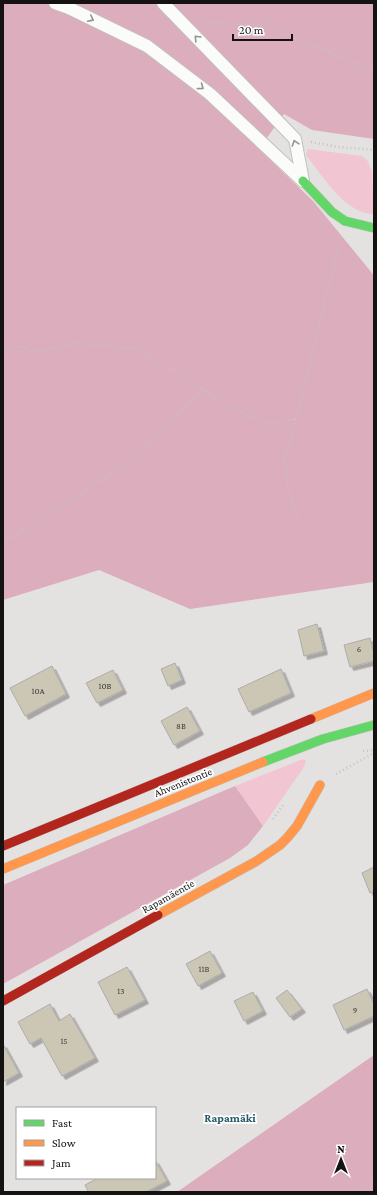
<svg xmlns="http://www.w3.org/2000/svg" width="377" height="1195" font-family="'Crimson Pro',serif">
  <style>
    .green { fill: #f2c5d2 }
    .forest { fill: #dcadbc }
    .building { fill: #ccc6b5; stroke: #adacaa; filter: url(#shadow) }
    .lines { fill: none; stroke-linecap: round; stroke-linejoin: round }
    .lane-casing { stroke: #c2c0be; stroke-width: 14 }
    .fast-casing { stroke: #c2c0be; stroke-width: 10 }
    .slow-casing { stroke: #c2c0be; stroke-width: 10 }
    .jam-casing { stroke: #c2c0be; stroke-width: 10 }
    .path { stroke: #c5c3c3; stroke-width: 2.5; stroke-dasharray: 1 3; stroke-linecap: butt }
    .lane { stroke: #fbfbfa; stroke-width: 12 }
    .fast { stroke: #63d668; stroke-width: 9 }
    .slow { stroke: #ff974d; stroke-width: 9 }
    .jam { stroke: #b3261e; stroke-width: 9 }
    .oneway { stroke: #949392 }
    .labels { text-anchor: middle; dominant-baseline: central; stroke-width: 3.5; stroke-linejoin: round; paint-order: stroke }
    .number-label { font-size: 9px; fill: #43403b }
    .street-label { font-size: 11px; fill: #151312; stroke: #fff }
    .neighbourhood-label { font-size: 12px; font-weight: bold; fill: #225865; stroke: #fff }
  </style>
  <defs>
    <filter id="shadow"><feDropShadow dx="3.5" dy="3.5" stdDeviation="0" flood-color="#0004"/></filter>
  </defs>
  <rect width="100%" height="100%" fill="#e4e2e0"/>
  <path class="green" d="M308,149l54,7 5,4 5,11 2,43c-28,1 -52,-39 -68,-59z
    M303,759l3,2 -2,6 -41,59 -28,-40z"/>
  <path class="forest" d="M3,3h371v136l-62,-9 -28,-16 -25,35 54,52 59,72 2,4v305l-184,27 -91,-39 -96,30z
    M235,786l28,40 -15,19 -18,13 -227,126v-99z
    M374,1055v137h-197z"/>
  <path class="building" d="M317,624l7,27 -20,5 -6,-26z
    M370,638l4,16v7l-24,6 -6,-22z
    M175,663l7,17 -14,6 -7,-17z
    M52,666l14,28 -41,22 -15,-28z
    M281,669l10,24 -42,19 -11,-23z
    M113,670l10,20 -26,13 -11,-20z
    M187,707l13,24 -26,14 -13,-24z
    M374,867v24l-4,2 -8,-20z
    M210,951l12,22 -24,13 -12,-22z
    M127,967l18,33 -30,15 -17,-33z
    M367,989l7,15v12l-30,14 -11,-25z
    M287,990l15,19 -12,8 -14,-19z
    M253,992l10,19 -19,10 -10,-20z
    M50,1004l9,17 11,-7 25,44 -33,18 -21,-38 -11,6 -12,-22z
    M3,1044l16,29 -16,9z
    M155,1160l12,21 -21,11h-60l2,-1 -3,-6 13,-7h57z"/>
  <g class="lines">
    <g class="lane-casing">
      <path id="lane" d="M55,3l14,5 78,38 63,48 93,87
        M163,3l132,136 8,42"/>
    </g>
    <g class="fast-casing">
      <path id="fast" d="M303,181l29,31 13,9 29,7
        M263,762l60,-23 51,-14"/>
    </g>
    <g class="slow-casing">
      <path id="slow" d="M311,719l63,-26
        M3,869l260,-107
        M158,915l97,-53 25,-17 7,-7 10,-12 23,-41"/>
    </g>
    <g class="jam-casing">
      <path id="jam" d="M3,846l308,-127
        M3,1001l155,-86"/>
    </g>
    <path class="path" d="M205,23l61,3 108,45
      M311,142l28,5 35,3
      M3,355l15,-9 18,6 43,-9 58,6 66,40 20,16 45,19 28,-5
      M297,517l-9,-27 -3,-32 11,-39 44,-178
      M3,543l45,-27 76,-51 79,-76
      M363,751l11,-1
      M336,774l38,-21
      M273,819l10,-14
      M356,1192l18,-13"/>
    <use href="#lane" class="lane"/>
    <use href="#fast" class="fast"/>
    <use href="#slow" class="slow"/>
    <use href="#jam" class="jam"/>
  </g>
  <defs><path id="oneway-chevron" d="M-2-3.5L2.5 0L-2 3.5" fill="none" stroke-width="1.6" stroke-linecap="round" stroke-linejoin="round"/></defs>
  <g class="oneway">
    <use href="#oneway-chevron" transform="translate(91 19) rotate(26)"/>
    <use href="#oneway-chevron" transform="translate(197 38) rotate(-134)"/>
    <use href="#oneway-chevron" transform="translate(201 87) rotate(37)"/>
    <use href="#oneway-chevron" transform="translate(295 143) rotate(-108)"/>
  </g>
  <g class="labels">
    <g class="number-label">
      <text x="359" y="649">6</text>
      <text x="105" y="686">10B</text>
      <text x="38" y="691">10A</text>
      <text x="181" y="726">8B</text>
      <text x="204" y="969">11B</text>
      <text x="121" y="991">13</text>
      <text x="355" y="1010">9</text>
      <text x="64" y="1041">15</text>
    </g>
    <g class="street-label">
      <text transform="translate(183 782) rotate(-22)">Ahvenistontie</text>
      <text transform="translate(168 896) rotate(-29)">Rapamäentie</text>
    </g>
    <g class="neighbourhood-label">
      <text x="230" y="1118">Rapamäki</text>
    </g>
  </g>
  <rect width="377" height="1195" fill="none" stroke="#151312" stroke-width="8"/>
  <rect x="16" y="1107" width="140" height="72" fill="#ffffff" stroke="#a1a1a0"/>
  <rect x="24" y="1120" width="20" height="6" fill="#63d668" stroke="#a1a1a0"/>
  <text x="52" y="1127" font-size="12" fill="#151312">Fast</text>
  <rect x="24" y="1140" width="20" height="6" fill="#ff974d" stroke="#a1a1a0"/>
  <text x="52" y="1147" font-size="12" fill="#151312">Slow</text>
  <rect x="24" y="1160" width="20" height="6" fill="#b3261e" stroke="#a1a1a0"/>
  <text x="52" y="1167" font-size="12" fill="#151312">Jam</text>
  <g transform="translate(341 1159)" stroke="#ffffff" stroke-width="3" paint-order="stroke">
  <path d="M0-3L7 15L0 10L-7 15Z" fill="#151312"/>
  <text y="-6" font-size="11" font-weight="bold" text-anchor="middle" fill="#151312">N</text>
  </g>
  <path d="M233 34v6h59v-6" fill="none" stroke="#151312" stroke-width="2"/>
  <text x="239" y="34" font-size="12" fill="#151312" stroke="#ffffff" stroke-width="3" paint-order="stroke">20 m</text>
</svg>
